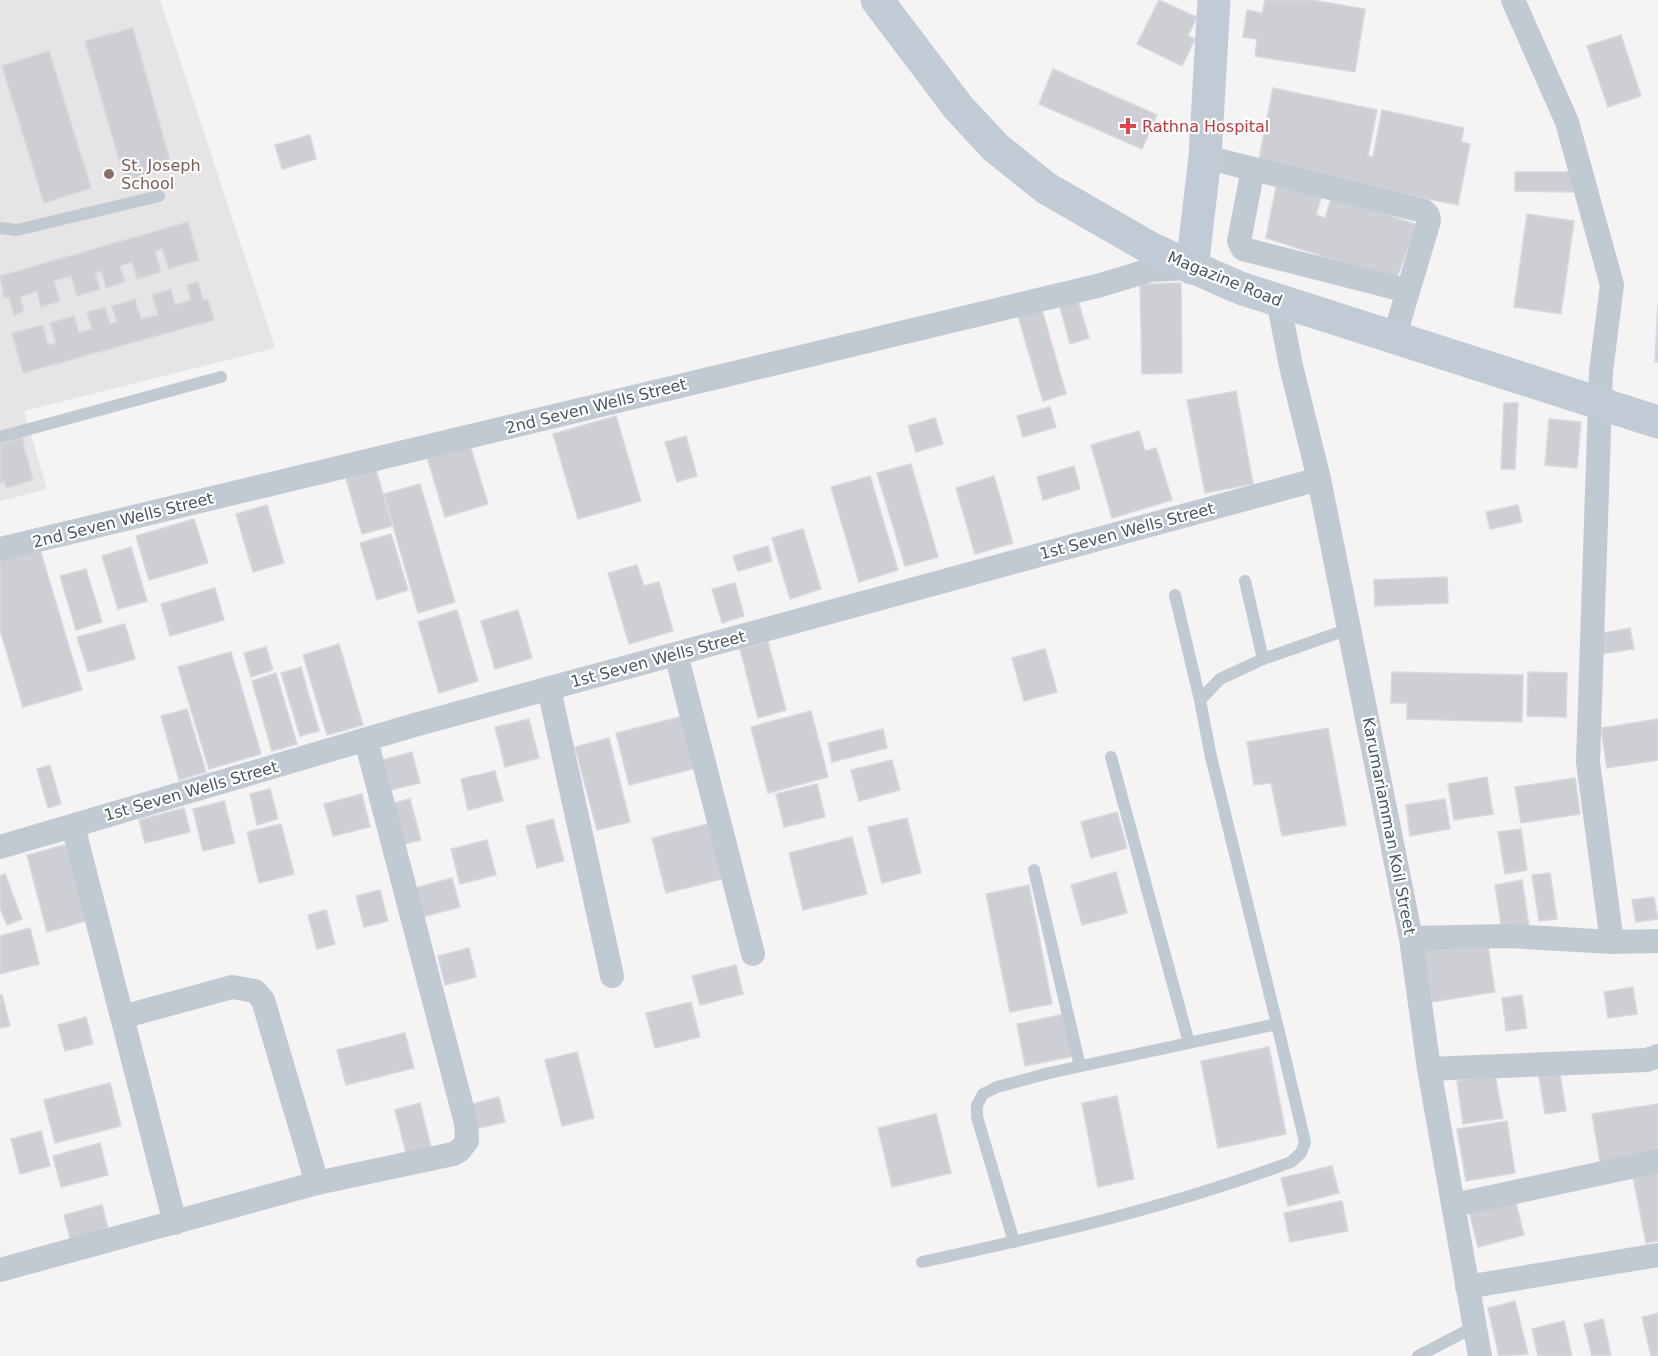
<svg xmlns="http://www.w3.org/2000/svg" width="1658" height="1356" font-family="'DejaVu Sans',sans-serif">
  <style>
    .education { fill: #e6e4e5 }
    .building { fill: #cdcfd5; stroke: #d7d9de; stroke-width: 1.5 }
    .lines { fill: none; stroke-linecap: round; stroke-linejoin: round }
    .lane { stroke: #c1cad2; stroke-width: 12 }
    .street { stroke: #c1cad2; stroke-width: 24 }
    .secondary { stroke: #c1cbd6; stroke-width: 33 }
    .health-dot { fill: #e0444e; stroke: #fff; stroke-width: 2 }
    .education-dot { fill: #8d6e63; stroke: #fff; stroke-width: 2 }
    .labels { text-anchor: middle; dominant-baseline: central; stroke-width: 4.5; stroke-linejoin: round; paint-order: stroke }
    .health-label { font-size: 16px; fill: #be3a42; stroke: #fff; text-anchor: start }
    .education-label { font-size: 16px; fill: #785e54; stroke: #fff; text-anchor: start }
    .street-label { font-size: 16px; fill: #4a5661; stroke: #fff }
  </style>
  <rect width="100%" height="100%" fill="#f5f3f3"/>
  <path class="education" d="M0,0h160l115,348 -251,63 23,78 -47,12z"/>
  <path class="building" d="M1159,0l38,17 -9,19 7,3 -13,27 -45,-22z
    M1265,0h47l53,9 -10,63 -100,-16 2,-17 -14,-2 4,-27 15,3z
    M133,28l39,140 -47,13 -40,-140z
    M1621,35l20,61 -33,11 -21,-61z
    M49,51l42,137 -47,15 -42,-137z
    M1053,69l104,46 -15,34 -103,-45z
    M1273,88l104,22 -9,46 5,1 9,-47 82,18 -3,14 9,2 -12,61 -200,-41z
    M310,135l6,24 -34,10 -7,-24z
    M1515,172h59v20l-59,-1z
    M1277,182l45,13 -6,20 9,3 7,-23 85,30 -21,55 -130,-42z
    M1527,214l47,7 -13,93 -47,-7z
    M188,222l11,38 -30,9 -7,-20 -7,2 6,21 -24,7 -5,-17 -12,4 5,16 -19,6 -4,-17 -7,2 5,16 -23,7 -6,-20 -17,5 6,20 -19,6 -4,-16 -17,6 4,14 -10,4 -5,-18 -5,1 -4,-22z
    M198,282l5,18 5,-1 6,21 -191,53 -11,-40 31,-8 5,20 8,-2 -6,-20 24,-7 5,17 13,-4 -5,-17 18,-4 5,16 7,-2 -5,-16 23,-7 6,20 17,-4 -6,-20 19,-6 4,16 16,-5 -4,-15z
    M1181,283l1,90 -40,1 -2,-90z
    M1078,301l11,37 -19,6 -10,-37z
    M1658,304v58h-3z
    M1041,306l25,88 -23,7 -26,-88z
    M1236,391l17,93 -48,9 -18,-93z
    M1504,403h14l-3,66h-14z
    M1050,407l6,20 -33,10 -6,-21z
    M616,416l25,85 -63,18 -25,-85z
    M935,418l8,26 -27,8 -8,-26z
    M1549,419l32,3 -4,46 -32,-3z
    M1139,431l6,20 11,-3 16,52 -60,18 -21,-73z
    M686,436l11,40 -20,6 -12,-40z
    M22,438l11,42 -27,8 -2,-7 -4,2v-39z
    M469,442l19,62 -43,13 -19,-63z
    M911,464l27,93 -33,9 -28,-93z
    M375,466l17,60 -30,8 -17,-59z
    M1074,466l6,23 -37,11 -6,-23z
    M870,476l28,94 -39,12 -28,-95z
    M994,476l19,67 -38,11 -19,-66z
    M420,484l35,118 -37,11 -34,-119z
    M267,505l17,58 -31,9 -17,-58z
    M1518,505l4,17 -32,7 -4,-17z
    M194,519l14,44 -59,17 -13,-44z
    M803,529l18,60 -31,10 -18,-61z
    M391,534l17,56 -31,10 -17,-57z
    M39,546l43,144 -59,17 -23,-77v-72z
    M768,546l4,15 -34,10 -5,-15z
    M131,547l16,54 -29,8 -16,-53z
    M637,565l7,21 15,-4 14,49 -44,13 -21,-71z
    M86,569l16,53 -26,8 -16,-54z
    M1447,577l1,26 -73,3 -1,-26z
    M735,583l9,33 -22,7 -10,-34z
    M215,588l9,32 -54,16 -9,-32z
    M457,610l21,71 -39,12 -21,-71z
    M518,610l14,48 -37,11 -14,-48z
    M125,624l10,35 -47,13 -11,-35z
    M1630,628l4,21 -39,6 -3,-20z
    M768,642l18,68 -28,8 -18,-69z
    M339,644l24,81 -36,10 -24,-80z
    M266,647l7,23 -22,7 -7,-24z
    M1045,649l12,43 -33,9 -12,-43z
    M231,652l30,102 -52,15 -31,-102z
    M301,667l18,64 -19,5 -19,-63z
    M1392,672l131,3 -1,47 -115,-3v-16h-16z
    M1528,672l39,1 -1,44 -39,-1z
    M276,673l21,71 -25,7 -20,-70z
    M187,709l19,63 -27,8 -18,-64z
    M811,711l17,66 -60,16 -17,-66z
    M684,716l13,52 -68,17 -13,-52z
    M529,719l10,39 -34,9 -10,-40z
    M1658,719v41l-51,8 -6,-40z
    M1328,728l18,97 -64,11 -11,-53 -17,2 -7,-43z
    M883,729l4,19 -55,14 -4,-19z
    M609,738l21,84 -33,8 -22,-83z
    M412,752l8,31 -30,7 -8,-30z
    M892,760l8,30 -41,11 -8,-31z
    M50,765l11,39 -13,4 -11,-39z
    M495,771l8,30 -35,9 -7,-31z
    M1487,777l6,37 -39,6 -6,-36z
    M1575,778l5,36 -59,9 -6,-36z
    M817,784l8,33 -41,10 -8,-33z
    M270,789l8,30 -21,6 -7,-31z
    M362,794l8,33 -37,9 -9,-32z
    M410,799l11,41 -21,5 -11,-41z
    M1445,799l5,30 -40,7 -4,-31z
    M224,801l11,42 -32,8 -10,-42z
    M184,808l6,24 -45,11 -6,-23z
    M1117,812l10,36 -36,10 -10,-36z
    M907,818l14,55 -39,10 -14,-56z
    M553,819l11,42 -27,7 -11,-42z
    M281,824l13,50 -35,9 -12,-51z
    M708,824l14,55 -56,14 -14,-55z
    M1521,829l6,41 -22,4 -7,-42z
    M852,837l15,57 -64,16 -14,-57z
    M487,840l9,35 -36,9 -9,-35z
    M73,843l20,76 -46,13 -20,-77z
    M1116,872l11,41 -45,12 -11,-40z
    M1550,873l7,46 -18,2 -7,-46z
    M5,874l17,45 -15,6 -7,-17v-32z
    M452,878l8,29 -38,10 -7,-29z
    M1522,880l7,46 -27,4 -7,-45z
    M1029,885l23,119 -42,8 -24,-118z
    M380,890l8,31 -24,6 -8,-31z
    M1654,897l4,22 -22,3 -4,-22z
    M326,910l9,34 -18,5 -9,-34z
    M30,928l9,36 -39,10v-38z
    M1487,939l8,53 -63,10 -9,-53z
    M469,948l7,29 -31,8 -7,-29z
    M736,965l7,29 -43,11 -8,-29z
    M1633,987l4,27 -29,4 -4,-26z
    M0,995h2l8,31 -10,2z
    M1522,995l5,33 -21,3 -4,-33z
    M691,1002l9,35 -45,11 -9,-35z
    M1065,1014l9,42 -49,10 -8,-42z
    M86,1017l7,27 -28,7 -7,-26z
    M405,1033l9,35 -68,17 -9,-35z
    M1269,1047l17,87 -68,14 -17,-87z
    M577,1052l17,66 -32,8 -17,-66z
    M1559,1068l7,43 -21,3 -7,-43z
    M1495,1075l8,43 -40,6 -6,-43z
    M110,1083l11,43 -66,17 -11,-43z
    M1117,1096l17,83 -36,8 -16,-84z
    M499,1097l6,25 -30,7 -6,-24z
    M420,1103l11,44 -25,6 -11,-43z
    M1658,1104v49l-58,9 -8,-48z
    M936,1114l15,59 -59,14 -14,-59z
    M1507,1121l8,52 -49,8 -9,-52z
    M41,1131l9,35 -30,8 -9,-35z
    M100,1143l8,32 -47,12 -8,-31z
    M1332,1166l7,27 -51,13 -7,-28z
    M1658,1172v69l-12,2 -13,-66z
    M1515,1199l9,36 -46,12 -9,-36z
    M1342,1201l6,30 -58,11 -6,-29z
    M102,1205l7,27 -38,10 -7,-27z
    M1515,1301l13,53 -29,2 -11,-48z
    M1658,1313v43h-7l-9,-39z
    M1603,1319l8,36 -19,1 -8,-32z
    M1564,1321l8,35h-34l-6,-27z"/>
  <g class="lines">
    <path class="lane" d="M0,228l17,2 142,-34
      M0,437l221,-60
      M1245,581l18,78
      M1175,595l25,105
      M1111,757l78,286
      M1034,870l46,196
      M1014,1242l-37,-125v-12l6,-11 14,-7 52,-14 228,-49 -66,-267 -11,-57 20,-21 43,-20 86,-30
      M922,1262c125,-27 249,-55 369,-100l10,-9 4,-11 -28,-118
      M1418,1356l56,-29"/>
    <path class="street" d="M1513,0l54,122 45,163 -11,86 -13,391 24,180
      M1205,157l219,54 4,4 1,6 -35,117
      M1253,169l-14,72 4,8 165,42
      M1278,300l13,66 28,113 92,459 18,131 51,287
      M0,549l1101,-264 49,-15 39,-2
      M676,654l77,300
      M549,689l63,287
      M73,826l102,397
      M0,847l418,-123 901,-245
      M1411,938l98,-2 103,6 46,-1
      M122,1017l110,-30 23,4 8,9 54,183
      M1429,1069l218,-9 11,-4
      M1454,1205l204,-44
      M0,1270l317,-87 136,-29 7,-4 7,-9 -1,-18 -100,-383
      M1467,1287l191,-32"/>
    <path class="secondary" d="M877,0l81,107 37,40 51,41 106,61 88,39 418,134
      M1192,268l13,-111 9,-157"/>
  </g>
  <path class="health-dot" d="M1125 117h6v6h6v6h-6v6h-6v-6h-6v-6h6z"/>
  <circle class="education-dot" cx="109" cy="174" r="6"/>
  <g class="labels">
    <g class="health-label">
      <text x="1142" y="126">Rathna Hospital</text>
    </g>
    <g class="education-label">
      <text x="121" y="165">St. Joseph<tspan x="121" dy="18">School</tspan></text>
    </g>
    <g class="street-label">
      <text transform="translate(1225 279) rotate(22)">Magazine Road</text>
      <text transform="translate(596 406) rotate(-14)">2nd Seven Wells Street</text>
      <text transform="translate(123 520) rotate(-14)">2nd Seven Wells Street</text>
      <text transform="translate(1127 531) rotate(-15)">1st Seven Wells Street</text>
      <text transform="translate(658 659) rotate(-15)">1st Seven Wells Street</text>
      <text transform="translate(191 791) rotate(-16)">1st Seven Wells Street</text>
      <text transform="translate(1389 826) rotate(79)">Karumariamman Koil Street</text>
    </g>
  </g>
</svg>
